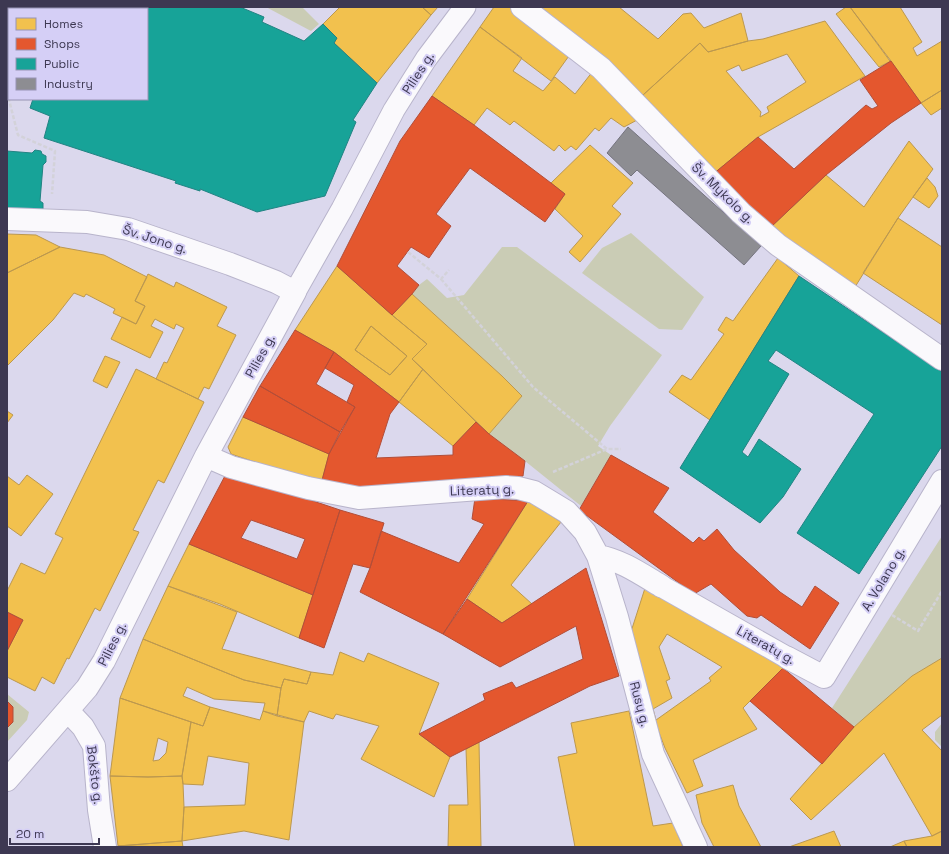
<svg xmlns="http://www.w3.org/2000/svg" width="949" height="854" font-family="'Space Grotesk',sans-serif">
  <style>
    .green { fill: #caccb5 }
    .homes { fill: #f2c14e; stroke: #bc984f; fill-rule: evenodd }
    .shops { fill: #e4572e; stroke: #b24e39; fill-rule: evenodd }
    .public { fill: #17a398; stroke: #228383 }
    .industry { fill: #8d8d92; stroke: #75747f }
    .lines { fill: none; stroke-linecap: round; stroke-linejoin: round }
    .pedestrian-casing { stroke: #b8b4cb; stroke-width: 23 }
    .minor-casing { stroke: #b8b4cb; stroke-width: 24 }
    .path { stroke: #d3d2d9; stroke-width: 2.5; stroke-dasharray: 4 2; stroke-linecap: butt }
    .pedestrian { stroke: #faf9fc; stroke-width: 21 }
    .minor { stroke: #faf9fc; stroke-width: 22 }
    .labels { text-anchor: middle; dominant-baseline: central; stroke-width: 4; stroke-linejoin: round; paint-order: stroke }
    .street-label { font-size: 13px; fill: #3d3852; stroke: #d5cff6 }
  </style>
  <rect width="100%" height="100%" fill="#dbd8ed"/>
  <path class="green" d="M266,7h36l17,17 -8,7z
    M631,233l73,64 -22,33 -23,-1 -77,-56 20,-25z
    M502,247h15l145,108 -52,71 -12,20 13,9 -30,51 -56,-45 -36,-27 33,-38 -20,-20 -90,-82 7,-9 8,-6 20,19 17,-3z
    M942,536v122l-30,18 -58,51 -22,-19z
    M7,694l22,18 -2,8 -20,22z
    M942,723v24l-7,-7v-8z"/>
  <path class="homes" d="M340,7h82l9,8 -54,68 -43,-40 3,-5 -14,-14z
    M422,7h16l-7,8z
    M494,7h16l61,46 -20,28 -71,-54z
    M538,7h81l39,32 25,-25 8,-1 13,15 37,-15 7,28 -40,11 -8,-9 -57,52 -69,-61z
    M846,7h4l41,54 -12,6 -43,-53z
    M850,7h50l22,35 -9,6 4,8 25,-15v49l-21,13z
    M825,21l40,55 -107,61 -46,38 -69,-80 57,-52 8,9 40,-11 15,-2zM787,54l19,28 -39,25 2,5 -9,5 1,-5 -35,-41 13,-6 3,6z
    M480,27l42,31 -9,13 30,20 12,-14 20,17 18,-23 46,48 -15,8 -13,-9 -12,13 -4,-3 -19,22 -5,-4 -6,5 -6,-6 -5,6 -40,-30 -4,4 -23,-17 -13,17 -42,-29z
    M942,90v18l-11,7 -10,-12z
    M909,141l24,28 -35,49 -43,69 -84,-60 55,-52 38,32z
    M590,145l43,38 -21,23 9,8 -41,48 -11,-10 14,-16 -28,-27 10,-15 -14,-11z
    M927,178l8,9 3,9 -9,12 -16,-11z
    M898,218l44,29v78l-79,-52z
    M7,234l29,1 24,12 -53,26z
    M60,247l44,8 43,22 -12,24 10,5 -9,18 -23,-11 2,-4 -29,-15 -2,3 -10,-4 -21,27 -46,46v-93z
    M778,258l21,18 -89,144 -41,-28 13,-17 9,5 33,-46 -6,-4 8,-13 7,4z
    M337,266l55,49 35,29 -15,15 11,10 -24,33 -65,-50 -39,-22zM371,326l36,30 -17,19 -35,-25z
    M148,274l26,13 2,-5 51,25 -10,19 19,9 -27,54 -5,-2 -6,12 -42,-20 8,-17 3,1 17,-35 -8,-4 -2,5 -19,-10 -4,7 12,6 -13,26 -39,-19 11,-22 14,7 9,-18 -10,-5z
    M412,294l90,82 20,20 -33,38 -77,-75 15,-15 -35,-29z
    M371,326l36,30 -17,19 -35,-25z
    M105,356l15,6 -13,26 -14,-7z
    M136,369l68,33 -40,81 -6,-3 -25,50 6,2 -39,79 -5,-3 -26,51 -2,-1 -13,26 -12,-7 -7,14 -28,-14v-26l16,-31 -16,-8v-21l14,-28 24,11 18,-36 -8,-4z
    M423,369l53,53 -23,24 -54,-44z
    M7,411l6,4 -6,8z
    M243,417l86,37 -8,30 -90,-30 -3,-7z
    M27,475l26,19 -32,42 -14,-10v-50l12,9z
    M528,501l33,21 -50,63 21,19 -30,19 -35,-24z
    M189,544l124,51 -14,43 -79,-34 -52,-18z
    M646,585l109,63 28,20 -40,40 14,21 -64,31 10,26 -16,7 -22,-45 -15,-39 -21,-71zM667,634l55,33 -13,11 2,3 -55,39 -3,-11 19,-11 -6,-17 4,-2 -11,-32z
    M168,586l69,26 -15,37 89,23 -4,12 -23,-5 -3,9 -37,-8 -101,-41z
    M143,639l101,41 37,8 -4,28 -14,-5 2,-8 -51,-4 -27,-12 -4,9 27,11 -7,19 -83,-28z
    M340,652l24,10 4,-9 71,30 -20,51 31,23 -16,40 -73,-38 18,-33 -43,-12 -3,5 -24,-8 -5,11 -27,-6 4,-28 3,-9 23,5 4,-12 22,3z
    M942,658v57l-20,15 20,21v80l-10,5 -48,-83 -73,67 -21,-21 64,-72 58,-51z
    M120,698l71,24 -9,54 -34,1 -38,-1zM158,738l10,4 -2,11 -7,7 -6,1z
    M210,707l50,13 3,-9 41,11 -15,118 -45,-9 -62,10 2,-34 61,-2 4,-42 -41,-7 -5,29 -20,-1 -1,-8 9,-54 12,4z
    M629,711l24,115 20,-3 10,24h-108l-17,-90 19,-4 -6,-30z
    M479,742l2,105h-33l1,-42h19l-2,-56z
    M110,776l38,1 34,-1 1,8 1,23 -2,34 -64,5z
    M733,785l6,21 22,41h-47l-12,-24 -6,-28z
    M834,831l7,16h-52z
    M942,831v16h-35l-3,-6 28,-5z
    M182,841l1,6 -65,-1z
    M904,841l3,6h-17z"/>
  <path class="shops" d="M891,61l30,42 -30,20 -65,52 -55,52 -59,-52 46,-38 36,32 72,-64 6,4 6,-3 -18,-26z
    M432,96l42,29 77,58 14,11 -20,28 -75,-54 -34,46 15,12 -22,32 -18,-11 -14,19 22,19 -7,9 -20,21 -55,-49 63,-125z
    M295,330l39,22 -18,32 39,23 -15,25 -80,-46z
    M334,352l65,50 -9,12 -14,44 77,-3v-9l23,-24 13,12 36,27 -2,15 -149,14 -53,-6 8,-30 26,-47 -8,-5 7,-17 -29,-17z
    M260,386l80,46 -11,22 -86,-37z
    M611,455l58,33 -16,24 40,31 6,-6 5,4 13,-12 17,21 46,42 22,15 13,-21 24,17 -29,46 -49,-34 -4,3 -10,-2 -36,-32 -17,10 -115,-84z
    M227,472l113,38 -27,85 -124,-51zM251,520l54,19 -8,20 -56,-21z
    M475,498l53,3 -85,133 -83,-42 10,-24 11,-37 78,32 25,-39 -12,-5z
    M340,510l44,13 -14,45 -17,-4 -29,84 -25,-10z
    M586,568l33,108 -29,10 -140,71 -31,-23 66,-34 -2,-6 29,-12 4,6 67,-29 -7,-33 -76,41 -57,-33 24,-35 35,24z
    M7,612l16,8 -16,31z
    M783,668l71,59 -32,37 -72,-63z
    M7,701l6,6v15l-6,6z"/>
  <path class="public" d="M70,7h170l24,10 -2,5 42,19 19,-17 14,14 -3,5 43,40 -24,37 3,2 -31,74 -68,16 -57,-23v2l-25,-8 1,-2 -132,-43 6,-22 -20,-8 3,-9h114v-90h-78z
    M35,150l6,1 1,3 4,2v6l-3,3 -3,36 3,2v7h-36v-59l25,2z
    M799,276l143,96v74l-83,128 -62,-41 77,-119 -98,-64 -8,11 21,13 -47,78 6,5 11,-18 42,30 -18,28 -23,26 -80,-55z"/>
  <path class="industry" d="M628,127l133,119 -17,19 -107,-95 -6,6 -24,-23z"/>
  <g class="lines">
    <g class="pedestrian-casing">
      <path id="pedestrian" d="M295,292l47,-83 52,-99 32,-51 39,-52
        M661,586l127,72"/>
    </g>
    <g class="minor-casing">
      <path id="minor" d="M522,7l79,61 140,145 37,32 164,114
        M7,219l80,3 41,7 102,35 46,18 19,10 -89,164 -102,205 -17,27 -80,92
        M206,456l25,11 77,21 51,10 147,-11 12,1 16,4 33,20 18,20 13,24 19,61 36,137 43,93
        M598,556c23,4 43,18 63,30
        M788,658l36,19 118,-196
        M68,711l15,16 11,19 5,64 6,37"/>
    </g>
    <path class="path" d="M7,29l2,1
      M7,92l11,43 37,16 -3,43
      M408,252l33,27 8,-9
      M441,279l92,108 74,62h14
      M553,472l54,-23
      M892,615l26,16 24,-40"/>
    <use href="#pedestrian" class="pedestrian"/>
    <use href="#minor" class="minor"/>
  </g>
  <g class="labels">
    <g class="street-label">
      <text transform="translate(418 73) rotate(-57)">Pilies g.</text>
      <text transform="translate(723 193) rotate(44)">Šv. Mykolo g.</text>
      <text transform="translate(155 239) rotate(18)">Šv. Jono g.</text>
      <text transform="translate(260 356) rotate(-61)">Pilies g.</text>
      <text transform="translate(482 490) rotate(-2)">Literatų g.</text>
      <text transform="translate(883 579) rotate(-59)">A. Volano g.</text>
      <text transform="translate(112 644) rotate(-63)">Pilies g.</text>
      <text transform="translate(766 645) rotate(29)">Literatų g.</text>
      <text transform="translate(640 704) rotate(75)">Rusų g.</text>
      <text transform="translate(95 775) rotate(83)">Bokšto g.</text>
    </g>
  </g>
  <rect width="949" height="854" fill="none" stroke="#3d3852" stroke-width="16"/>
  <rect x="8" y="8" width="140" height="92" fill="#d5cff6" stroke="#9893b4"/>
  <rect x="16" y="18" width="20" height="12" fill="#f2c14e" stroke="#9893b4"/>
  <text x="44" y="28" font-size="12" fill="#3d3852">Homes</text>
  <rect x="16" y="38" width="20" height="12" fill="#e4572e" stroke="#9893b4"/>
  <text x="44" y="48" font-size="12" fill="#3d3852">Shops</text>
  <rect x="16" y="58" width="20" height="12" fill="#17a398" stroke="#9893b4"/>
  <text x="44" y="68" font-size="12" fill="#3d3852">Public</text>
  <rect x="16" y="78" width="20" height="12" fill="#8d8d92" stroke="#9893b4"/>
  <text x="44" y="88" font-size="12" fill="#3d3852">Industry</text>
  <path d="M10 838v6h89v-6" fill="none" stroke="#3d3852" stroke-width="2"/>
  <text x="16" y="838" font-size="12" fill="#3d3852" stroke="#d5cff6" stroke-width="3" paint-order="stroke">20 m</text>
</svg>
